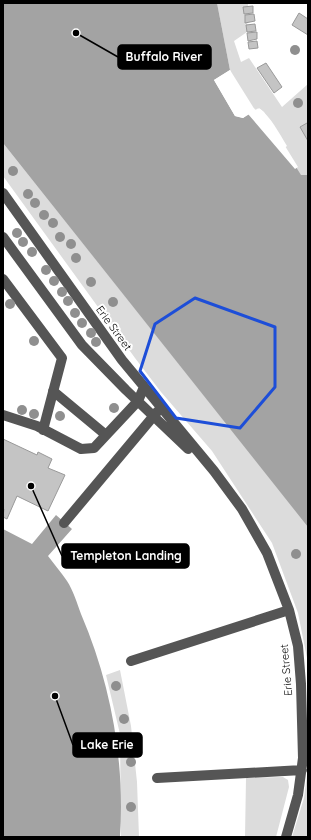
<svg xmlns="http://www.w3.org/2000/svg" width="311" height="840" font-family="Quicksand,sans-serif">
  <style>
    .green { fill: #dcdcdc }
    .water { fill: #a3a3a3 }
    .pier { fill: #fff }
    .building { fill: #c4c4c4; stroke: #999 }
    .lines { fill: none; stroke-linecap: round; stroke-linejoin: round }
    .minor { stroke: #555; stroke-width: 10 }
    .tree { fill: #8f8f8f }
    .marked { fill: none; stroke: #1d4ed8; stroke-width: 3; stroke-linejoin: round }
    .labels { text-anchor: middle; dominant-baseline: central; stroke-width: 4; stroke-linejoin: round; paint-order: stroke }
    .street-label { font-size: 11px; fill: #000; stroke: #fff }
    .leader { fill: none; stroke: #000; stroke-width: 1.5 }
    .callout-dot { fill: #000; stroke: #fff; stroke-width: 1.5 }
    .callout { fill: #000; stroke: #000; stroke-width: 1.5 }
    .callout-label { font-size: 12px; text-anchor: middle; font-weight: bold; fill: #fff }
  </style>
  <rect width="100%" height="100%" fill="#fff"/>
  <path class="green" d="M217,3h31l-1,29 -13,9 7,21 8,-4 33,49 26,-23v103l-29,-35 8,-6c-8,-13 -16,-29 -28,-38l-4,2 -25,-40z
    M3,143l305,383v137l-10,-50 -26,-70 -60,-92 -51,-59 -26,-34 -132,-182z
    M120,670l11,56 6,56 2,55h-18l-1,-103 -14,-59z
    M308,768v69h-16l12,-39z
    M283,777l5,3 1,7 -13,50h-31l1,-59z"/>
  <path class="water" d="M3,3h214l13,67 -16,10 21,36 8,2 16,-10 42,67h7v352l-305,-384z
    M56,515l16,14 -24,27c6,8 13,16 19,25 6,9 10,22 14,33 30,70 44,147 39,223h-117v-308l29,15z"/>
  <path class="pier" d="M230,70l1,2 -15,9 20,33 6,1 12,-7 1,2 4,-2 5,4 34,55 -3,2 -47,-55 -5,4 -8,-2 -21,-36z"/>
  <path class="building" d="M253,6v7l-9,1 -1,-7z
    M299,13l9,6v16l-16,-10z
    M254,14l1,7 -10,2v-8z
    M255,24l1,7 -9,1 -1,-7z
    M257,32v7l-9,2 -1,-8z
    M257,41l1,7 -9,1 -1,-7z
    M266,63l16,24 -8,6 -17,-25z
    M307,123l1,1v17l-8,-14z
    M3,439l34,16 1,-3 14,7 -4,9 17,7 -17,36 -31,-15 -10,23 -4,-2 1,-8 -1,-1z"/>
  <g class="lines">
    <path class="minor" d="M3,193l119,167 92,111 28,38 25,44 22,57 9,36 3,38 2,74 -5,37 -12,42
      M3,237l79,108 44,45 62,59
      M3,279l59,79 -19,72
      M53,391l53,44
      M3,415l34,11 44,23 13,-1 44,-47 6,-14
      M64,523l93,-111
      M131,661l158,-51
      M157,778l145,-8"/>
  </g>
  <g class="tree">
    <circle cx="295" cy="50" r="5"/>
    <circle cx="298" cy="103" r="5"/>
    <circle cx="13" cy="171" r="5"/>
    <circle cx="28" cy="194" r="5"/>
    <circle cx="35" cy="203" r="5"/>
    <circle cx="44" cy="215" r="5"/>
    <circle cx="53" cy="223" r="5"/>
    <circle cx="17" cy="233" r="5"/>
    <circle cx="60" cy="237" r="5"/>
    <circle cx="23" cy="242" r="5"/>
    <circle cx="71" cy="244" r="5"/>
    <circle cx="32" cy="252" r="5"/>
    <circle cx="76" cy="258" r="5"/>
    <circle cx="46" cy="270" r="5"/>
    <circle cx="54" cy="281" r="5"/>
    <circle cx="91" cy="282" r="5"/>
    <circle cx="62" cy="292" r="5"/>
    <circle cx="68" cy="301" r="5"/>
    <circle cx="113" cy="302" r="5"/>
    <circle cx="10" cy="304" r="5"/>
    <circle cx="75" cy="313" r="5"/>
    <circle cx="82" cy="323" r="5"/>
    <circle cx="91" cy="333" r="5"/>
    <circle cx="34" cy="341" r="5"/>
    <circle cx="96" cy="342" r="5"/>
    <circle cx="114" cy="408" r="5"/>
    <circle cx="22" cy="410" r="5"/>
    <circle cx="34" cy="414" r="5"/>
    <circle cx="60" cy="416" r="5"/>
    <circle cx="296" cy="554" r="5"/>
    <circle cx="116" cy="686" r="5"/>
    <circle cx="124" cy="719" r="5"/>
    <circle cx="131" cy="762" r="5"/>
    <circle cx="131" cy="807" r="5"/>
  </g>
  <path class="marked" d="M195,298l80,29v60l-35,41 -64,-10 -36,-47 15,-47z"/>
  <g class="labels">
    <g class="street-label">
      <text transform="translate(114 328) rotate(54)">Erie Street</text>
      <text transform="translate(286 670) rotate(-95)">Erie Street</text>
    </g>
  </g>
  <path class="leader" d="M76 33L118 57M31 486L62 556M55 696L73 745"/>
  <g class="callout-dot">
    <circle cx="76" cy="33" r="4"/>
    <circle cx="31" cy="486" r="4"/>
    <circle cx="55" cy="696" r="4"/>
  </g>
  <g class="callout">
    <rect x="118" y="45" width="93" height="24" rx="4"/>
    <rect x="62" y="544" width="127" height="24" rx="4"/>
    <rect x="73" y="733" width="69" height="24" rx="4"/>
  </g>
  <g class="callout-label">
    <text x="164" y="61">Buffalo River</text>
    <text x="126" y="560">Templeton Landing</text>
    <text x="107" y="749">Lake Erie</text>
  </g>
  <rect width="311" height="840" fill="none" stroke="#000000" stroke-width="8"/>
</svg>
